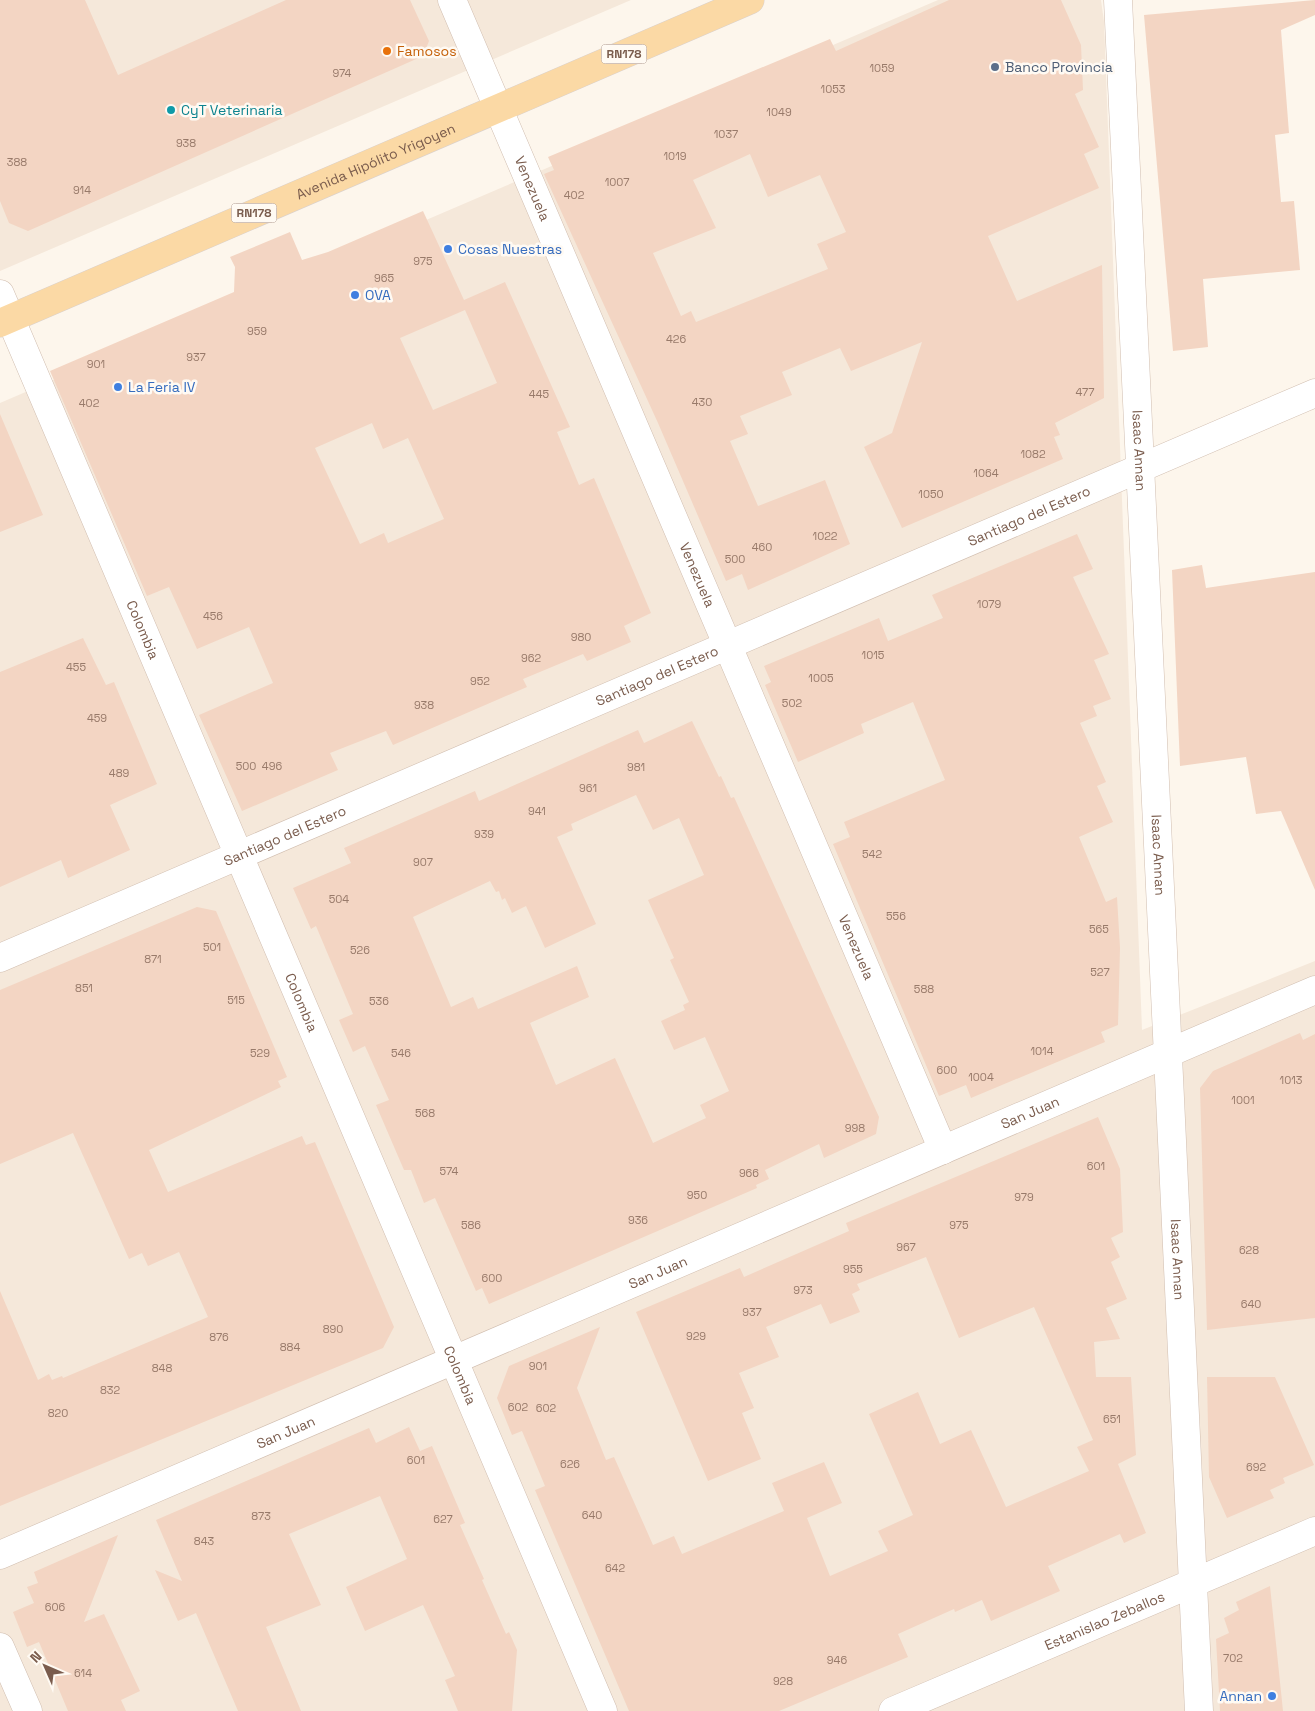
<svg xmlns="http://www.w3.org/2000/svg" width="1315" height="1711" font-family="'Space Grotesk',sans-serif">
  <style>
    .residential { fill: #f5e8da }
    .building { fill: #f3d5c3; fill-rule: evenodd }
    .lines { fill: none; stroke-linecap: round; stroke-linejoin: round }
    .minor-casing { stroke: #d1beb0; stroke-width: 29 }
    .major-casing { stroke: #dad1cd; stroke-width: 29 }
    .minor { stroke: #fff; stroke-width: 28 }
    .major { stroke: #fbd9a5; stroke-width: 28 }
    .food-dot { fill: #e8710a; stroke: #fffaf3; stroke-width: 2 }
    .service-dot { fill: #5c6f8a; stroke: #fffaf3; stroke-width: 2 }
    .culture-dot { fill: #0f9aa8; stroke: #fffaf3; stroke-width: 2 }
    .shop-dot { fill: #3f7fe0; stroke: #fffaf3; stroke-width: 2 }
    .labels { text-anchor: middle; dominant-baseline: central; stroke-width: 5; stroke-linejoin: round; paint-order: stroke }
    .number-label { font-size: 11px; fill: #987a6a }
    .shield { fill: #fffaf3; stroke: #a28b7f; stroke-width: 1 }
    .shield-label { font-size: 12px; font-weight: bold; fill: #7a5c4d }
    .food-label { font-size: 14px; fill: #c56008; stroke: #fffaf3; text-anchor: start }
    .service-label { font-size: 14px; fill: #4e5e75; stroke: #fffaf3; text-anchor: start }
    .culture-label { font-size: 14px; fill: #0d838f; stroke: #fffaf3; text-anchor: start }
    .street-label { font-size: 14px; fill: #7a5c4d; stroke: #fffaf3 }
    .shop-label { font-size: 14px; fill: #366cbe; stroke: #fffaf3; text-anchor: start }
  </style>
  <rect width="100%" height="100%" fill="#fdf6ec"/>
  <path class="residential" d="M0,0h631l-631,271z
    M938,0h163l3,22 38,1008 173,-69v750h-1315v-1308z"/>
  <path class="building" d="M0,0h85l33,75 168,-75h124l19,41 -6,15 -395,175 -19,-8 -9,-22z
    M949,0h112l20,45 2,45 -8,4 24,53 -15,7 15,34 -111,48 29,65 85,-36 2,133 -49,25 5,12 -6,2 9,22 -161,69 -38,-81 28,-14 30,-91 -71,29 -11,-23 -58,24 10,23 -52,21 8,18 -18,7 28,65 67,-26 25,64 -102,46 -6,-16 -16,7 -68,-158 -114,-249 10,-4 -6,-13 282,-118 6,12zM750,154l18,43 52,-22 26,57 -29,12 11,25 -132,53 -5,-11 -10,5 -28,-63 63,-25 -23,-48z
    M1315,0v15l-34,15 8,103 -14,2 6,67 13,-1 6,69 -97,9 5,68 -35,4 -29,-336z
    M423,211l41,89 41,-18 65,145 -13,5 22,53 15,-7 57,135 -27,13 7,16 -44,19 -4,-7 -60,25 4,8 -134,58 -7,-14 -56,22 8,17 -96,41 -43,-96 74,-32 -24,-56 -52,22 -28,-62 -22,9 -97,-225 184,-79 1,-25 -5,-10 60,-25 12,28 26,-8zM465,310l32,73 -64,27 -33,-72zM372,423l11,26 25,-11 36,81 -56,24 -4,-10 -24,11 -45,-96z
    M0,414l43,101 -43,17z
    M1077,534l16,35 -20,8 36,77 -15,6 17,39 -18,7 4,10 -17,7 26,59 -9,4 16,36 -34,15 27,65 11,-5 3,51 -2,77 -17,7 4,10 -134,56 -5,-13 -27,11 -106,-252 17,-7 -6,-15 101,-42 -32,-78 -52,22 3,9 -66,29 -33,-77 6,-3 -7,-16 115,-48 9,23 55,-23 -11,-23z
    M1202,565l4,23 109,-16v318l-34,-79 -25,3 -10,-57 -66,9 -8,-196z
    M83,638l23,47 8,-3 43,102 -47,21 20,45 -62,28 -7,-18 -61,27v-215z
    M692,721l27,56 2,-1 10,22 3,-1 145,320 -3,17 -52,24 -5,-14 -54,26 4,9 -13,6 1,3 -268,116 -7,-16 -6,3 -41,-93 -11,5 -13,-33h-7l-28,-65 13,-5 -24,-54 -12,6 -14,-32 14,-6 -37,-88 -5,3 -18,-41 58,-25 -7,-15 131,-57 4,10 159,-71 6,13zM636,795l17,35 26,-12 25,57 -56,25 26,58 -4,2 19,42 -6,3 2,5 -24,11 13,29 31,-13 24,54 -29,14 6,13 -53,25 -38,-85 -59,27 -26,-62 59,-26 -12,-31 -99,43 -5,-12 -22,10 -38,-90 77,-36 6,11 3,-1 3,9 3,-2 7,15 14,-7 19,42 51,-24 -39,-87 16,-7 -2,-6z
    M197,907l19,4 71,166 -9,4 3,6 -132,63 19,42 134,-56 4,9 9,-3 79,185 -11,21 -383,158v-215l38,89 11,-6 3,6 10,-4 1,2 145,-61 -29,-65 -31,14 -6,-13 -13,6 -56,-126 -73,31v-174z
    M1300,1033l3,7 12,-6v284l-108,12 -7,-242 13,-17z
    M1098,1117l22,52 3,63 -12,6 9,19 -9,5 16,37 -21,9 14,31 -26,3 2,35h35l5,78 -18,9 28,69 -22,10 -4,-9 -72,32 12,25 -69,30 -9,-21 -27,12 -1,-3 -56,25 10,23 -129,54h-150l-94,-221 10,-4 -23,-55 -10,4 -15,-37 12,-32 91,-39 -23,61 29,72 8,-3 39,88 21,-9 8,18 102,-43 -12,-28 52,-21 18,41 -35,15 23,58 58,-25 -10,-20 35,-16 -44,-101 49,-22 22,52 31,-14 35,77 83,-36 -12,-24 16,-7 -59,-133 -75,31 -33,-81 -69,27 3,6 -8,4 8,18 -30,12 -9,-20 -55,23 13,30 -40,16 15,35 -12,5 19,46 -53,22 -72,-169 104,-44 4,9 105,-46 -3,-8z
    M1207,1377h68l39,88 -31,13 2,5 -15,7 4,8 -47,20 -18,-41z
    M409,1427l11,24 12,-5 33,77 -5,2 24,54 -2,1 24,54 3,-2 8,18 -5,61h-54l-13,-31 10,-4 -32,-71 -58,26 -19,-44 61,-28 -27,-63 -91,38 32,71 -55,22 35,84h-63l-42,-98 -18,8 -23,-51 27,11 -26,-61 213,-92 7,15z
    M118,1535l-34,87 20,-8 36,77 -19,9 5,11h-58l-29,-69 -12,5 -14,-35 21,-9 -7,-16 11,-4 -4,-11z
    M1270,1586l13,125h-63l-4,-72 13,-6 -5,-15 15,-8 -3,-8z"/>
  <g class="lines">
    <g class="minor-casing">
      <g id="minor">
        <path id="s1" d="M452,0l491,1150"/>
        <path id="s2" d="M1118,0l81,1711"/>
        <path id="s3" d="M0,294l603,1417"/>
        <path id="s4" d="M0,958l1315,-565"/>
        <path id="s5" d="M0,1555l1315,-565"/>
        <path d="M0,1647l28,64"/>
        <path id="s6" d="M893,1711l422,-180"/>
      </g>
    </g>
    <g class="major-casing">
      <g id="major">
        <path id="s7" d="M0,323l750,-323"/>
      </g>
    </g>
    <use href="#minor" class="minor"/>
    <use href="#major" class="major"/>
  </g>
  <circle class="food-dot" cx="387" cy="51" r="5"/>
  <circle class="service-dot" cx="995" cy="67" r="5"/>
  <circle class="culture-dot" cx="171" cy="110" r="5"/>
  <g class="shop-dot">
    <circle cx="448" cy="249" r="5"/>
    <circle cx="355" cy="295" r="5"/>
    <circle cx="118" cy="387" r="5"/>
    <circle cx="1272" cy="1696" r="5"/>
  </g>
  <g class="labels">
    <g class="number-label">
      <text x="882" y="68">1059</text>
      <text x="342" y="73">974</text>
      <text x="833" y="89">1053</text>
      <text x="779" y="112">1049</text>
      <text x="726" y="134">1037</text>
      <text x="186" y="143">938</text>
      <text x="675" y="156">1019</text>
      <text x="17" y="162">388</text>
      <text x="617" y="182">1007</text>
      <text x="82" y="190">914</text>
      <text x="574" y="195">402</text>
      <text x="423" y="261">975</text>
      <text x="384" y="278">965</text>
      <text x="257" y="331">959</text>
      <text x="676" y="339">426</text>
      <text x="196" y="357">937</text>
      <text x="96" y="364">901</text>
      <text x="1085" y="392">477</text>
      <text x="539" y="394">445</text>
      <text x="702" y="402">430</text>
      <text x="89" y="403">402</text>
      <text x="1033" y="454">1082</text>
      <text x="986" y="473">1064</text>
      <text x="931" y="494">1050</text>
      <text x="825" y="536">1022</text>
      <text x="762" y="547">460</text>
      <text x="735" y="559">500</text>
      <text x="989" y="604">1079</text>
      <text x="213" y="616">456</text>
      <text x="581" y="637">980</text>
      <text x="873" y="655">1015</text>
      <text x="531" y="658">962</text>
      <text x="76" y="667">455</text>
      <text x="821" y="678">1005</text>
      <text x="480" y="681">952</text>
      <text x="792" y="703">502</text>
      <text x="424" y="705">938</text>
      <text x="97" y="718">459</text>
      <text x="246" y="766">500</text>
      <text x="272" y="766">496</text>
      <text x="636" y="767">981</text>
      <text x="119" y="773">489</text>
      <text x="588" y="788">961</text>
      <text x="537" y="811">941</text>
      <text x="484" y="834">939</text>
      <text x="872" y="854">542</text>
      <text x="423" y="862">907</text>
      <text x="339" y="899">504</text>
      <text x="896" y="916">556</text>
      <text x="1099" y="929">565</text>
      <text x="212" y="947">501</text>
      <text x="360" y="950">526</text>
      <text x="153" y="959">871</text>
      <text x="1100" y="972">527</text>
      <text x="84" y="988">851</text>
      <text x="924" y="989">588</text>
      <text x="236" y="1000">515</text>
      <text x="379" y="1001">536</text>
      <text x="1042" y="1051">1014</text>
      <text x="260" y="1053">529</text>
      <text x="401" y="1053">546</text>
      <text x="947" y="1070">600</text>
      <text x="981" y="1077">1004</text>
      <text x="1291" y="1080">1013</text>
      <text x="1243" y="1100">1001</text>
      <text x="425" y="1113">568</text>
      <text x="855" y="1128">998</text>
      <text x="1096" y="1166">601</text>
      <text x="449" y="1171">574</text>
      <text x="749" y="1173">966</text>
      <text x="697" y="1195">950</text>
      <text x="1024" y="1197">979</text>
      <text x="638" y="1220">936</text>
      <text x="471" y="1225">586</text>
      <text x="959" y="1225">975</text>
      <text x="906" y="1247">967</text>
      <text x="1249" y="1250">628</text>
      <text x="853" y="1269">955</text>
      <text x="492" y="1278">600</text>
      <text x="803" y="1290">973</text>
      <text x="1251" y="1304">640</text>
      <text x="752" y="1312">937</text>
      <text x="333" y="1329">890</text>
      <text x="696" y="1336">929</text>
      <text x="219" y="1337">876</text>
      <text x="290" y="1347">884</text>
      <text x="538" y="1366">901</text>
      <text x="162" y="1368">848</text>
      <text x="110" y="1390">832</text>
      <text x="518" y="1407">602</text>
      <text x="546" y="1408">602</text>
      <text x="58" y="1413">820</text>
      <text x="1112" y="1419">651</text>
      <text x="416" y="1460">601</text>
      <text x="570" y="1464">626</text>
      <text x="1256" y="1467">692</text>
      <text x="592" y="1515">640</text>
      <text x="261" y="1516">873</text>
      <text x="443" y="1519">627</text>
      <text x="204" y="1541">843</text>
      <text x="615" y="1568">642</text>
      <text x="55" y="1607">606</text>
      <text x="1233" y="1658">702</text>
      <text x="837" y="1660">946</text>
      <text x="83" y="1673">614</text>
      <text x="783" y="1681">928</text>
    </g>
    <g class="shield">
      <rect x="601.5" y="44.5" width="45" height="19" rx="4"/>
      <rect x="231.5" y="203.5" width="45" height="19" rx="4"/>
    </g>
    <g class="shield-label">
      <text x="624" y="54">RN178</text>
      <text x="254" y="213">RN178</text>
    </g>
    <g class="food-label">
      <text x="397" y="51">Famosos</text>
    </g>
    <g class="service-label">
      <text x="1005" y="67">Banco Provincia</text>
    </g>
    <g class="culture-label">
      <text x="181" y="110">CyT Veterinaria</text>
    </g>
    <g class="street-label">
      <text stroke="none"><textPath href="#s7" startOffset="409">Avenida Hipólito Yrigoyen</textPath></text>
      <text stroke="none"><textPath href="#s1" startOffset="205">Venezuela</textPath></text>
      <text stroke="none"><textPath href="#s2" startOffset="451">Isaac Annan</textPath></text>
      <text stroke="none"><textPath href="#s4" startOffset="1120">Santiago del Estero</textPath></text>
      <text stroke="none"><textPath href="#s1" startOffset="625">Venezuela</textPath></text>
      <text stroke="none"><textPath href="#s3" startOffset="365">Colombia</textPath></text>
      <text stroke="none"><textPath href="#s4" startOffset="715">Santiago del Estero</textPath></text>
      <text stroke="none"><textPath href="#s4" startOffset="310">Santiago del Estero</textPath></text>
      <text stroke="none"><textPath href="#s2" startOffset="856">Isaac Annan</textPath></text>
      <text stroke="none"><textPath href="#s1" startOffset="1030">Venezuela</textPath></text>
      <text stroke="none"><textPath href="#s3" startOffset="770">Colombia</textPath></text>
      <text stroke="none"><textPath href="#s5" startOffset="1121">San Juan</textPath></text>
      <text stroke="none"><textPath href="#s2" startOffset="1261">Isaac Annan</textPath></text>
      <text stroke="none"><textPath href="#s5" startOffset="716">San Juan</textPath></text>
      <text stroke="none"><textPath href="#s3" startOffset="1175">Colombia</textPath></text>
      <text stroke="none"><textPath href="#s5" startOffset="311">San Juan</textPath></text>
      <text stroke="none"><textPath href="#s6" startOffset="230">Estanislao Zeballos</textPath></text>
    </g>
    <g class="shop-label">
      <text x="458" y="249">Cosas Nuestras</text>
      <text x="365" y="295">OVA</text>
      <text x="128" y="387">La Feria IV</text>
      <text x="1262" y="1696" text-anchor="end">Annan</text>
    </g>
  </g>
  <g transform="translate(45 1666) rotate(315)" stroke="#fffaf3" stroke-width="4" paint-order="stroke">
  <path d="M0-4L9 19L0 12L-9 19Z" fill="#7a5c4d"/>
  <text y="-8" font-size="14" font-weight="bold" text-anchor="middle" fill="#7a5c4d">N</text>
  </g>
</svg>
